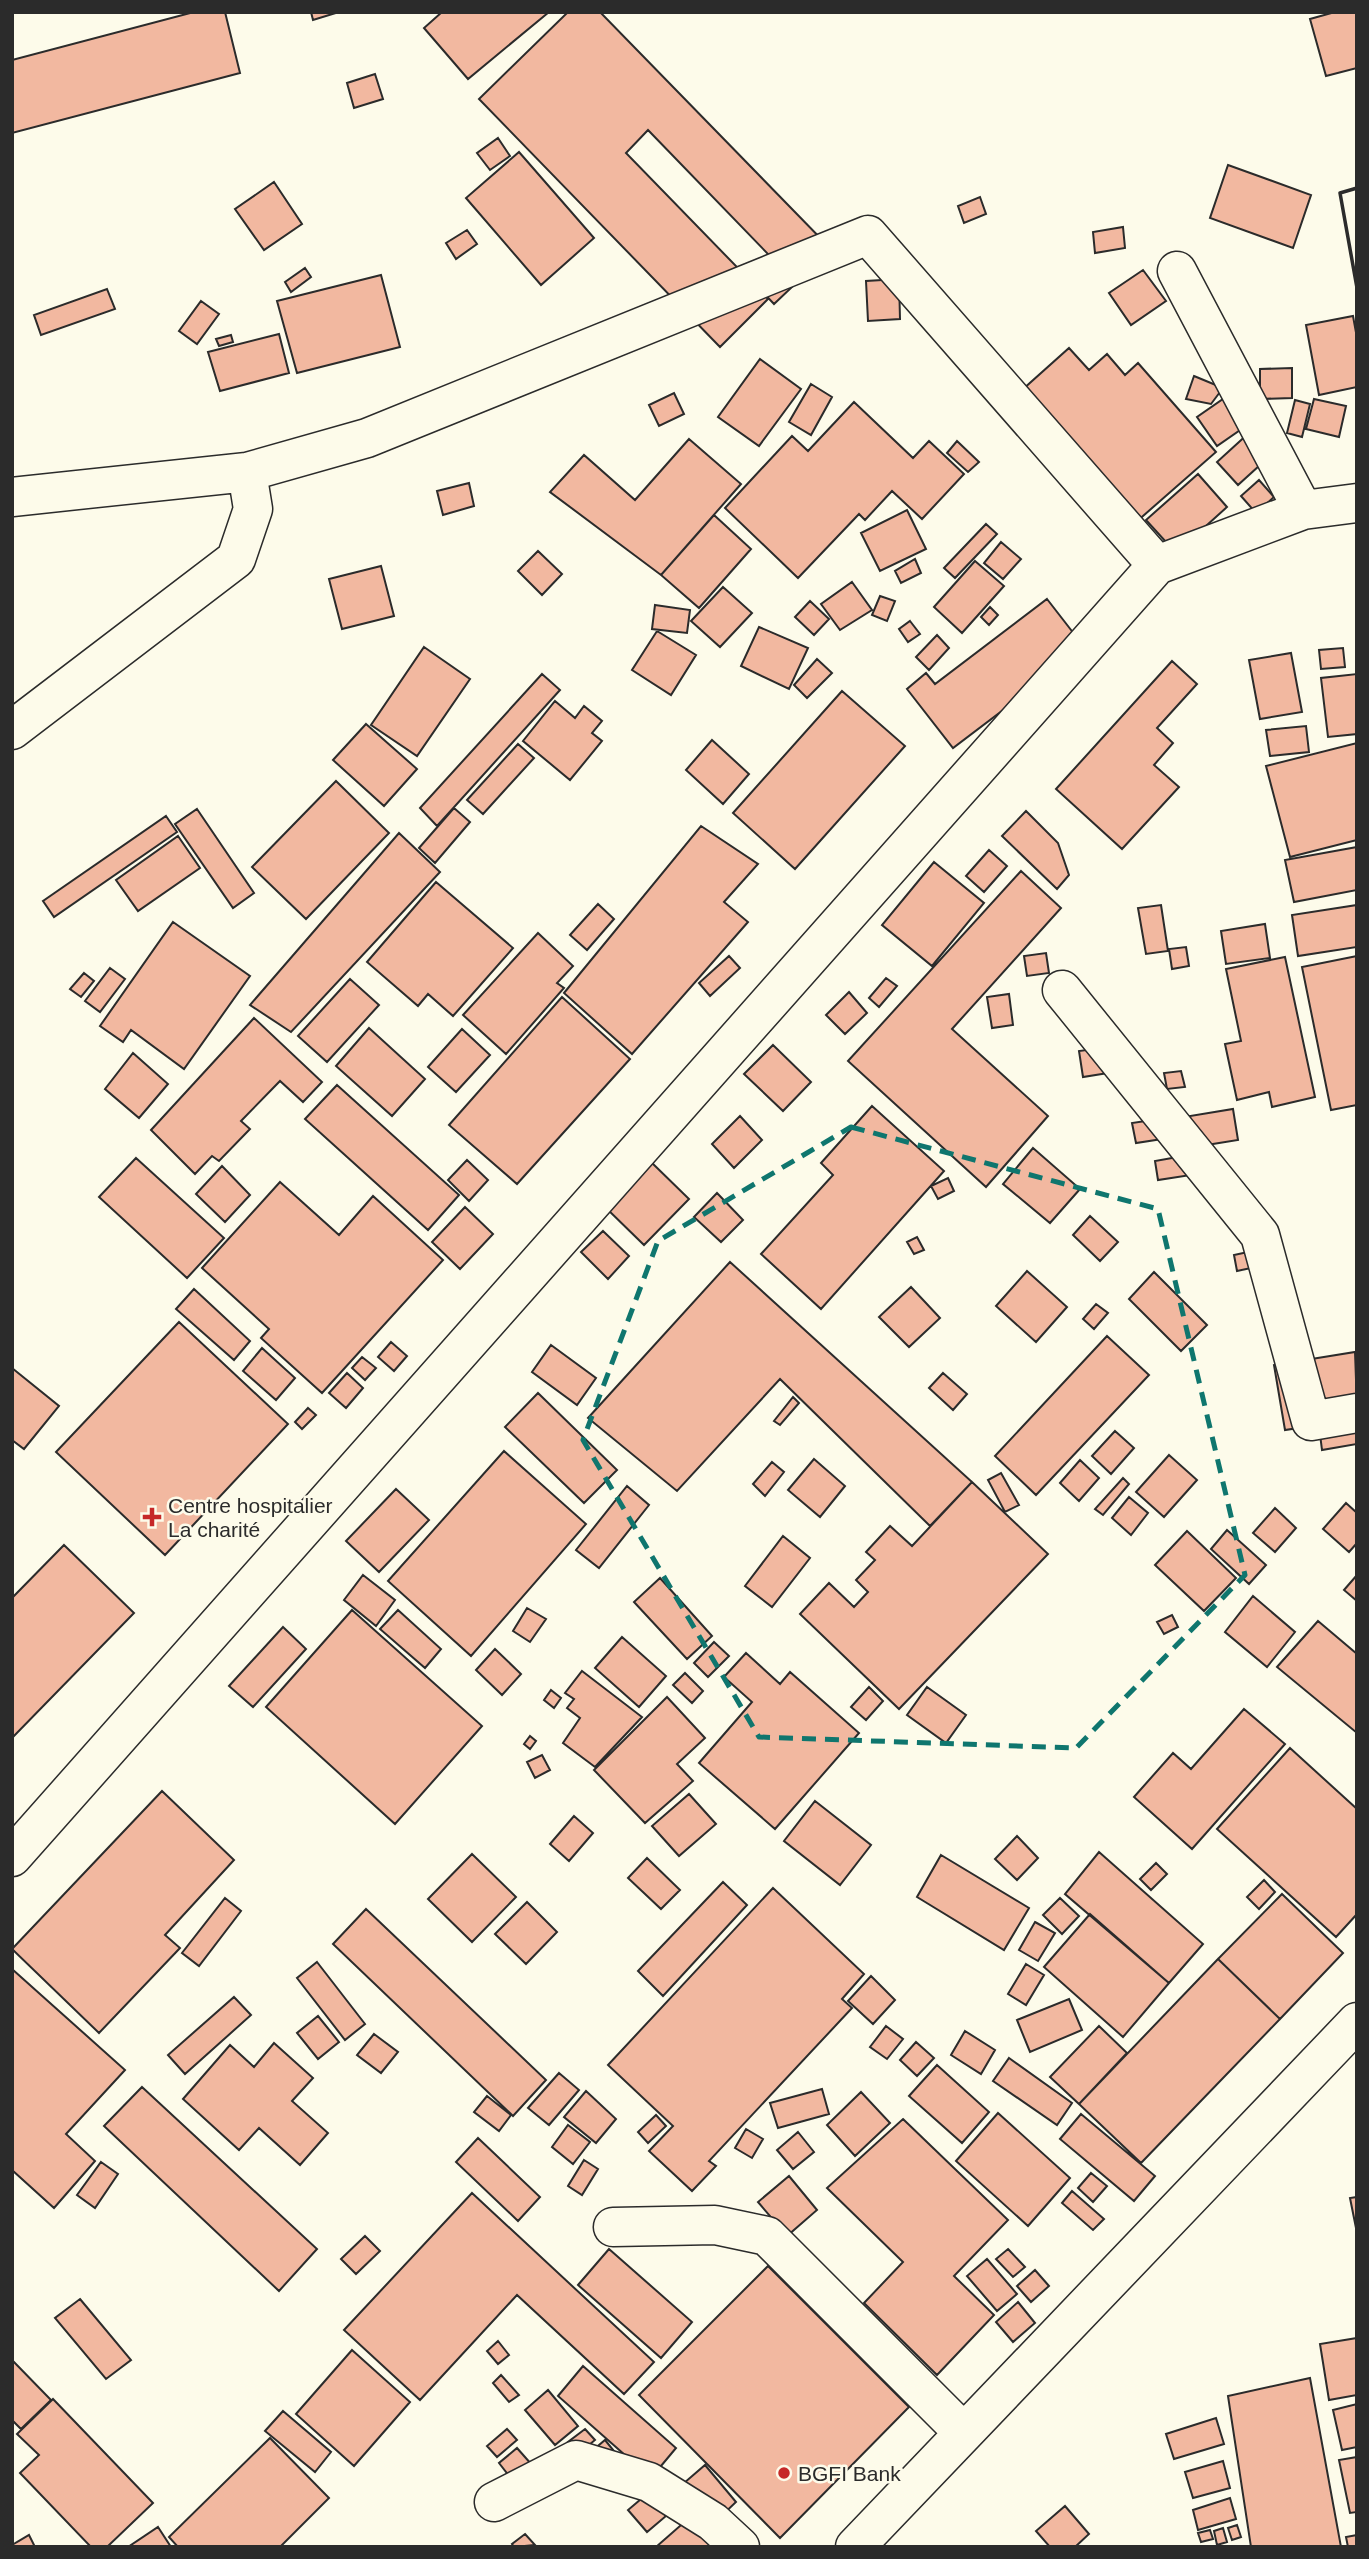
<svg xmlns="http://www.w3.org/2000/svg" width="1369" height="2559" font-family="Arial,sans-serif">
  <style>
    .building { fill: #f2b8a0; stroke: #2b2b2b; stroke-width: 2 }
    .lines { fill: none; stroke-linecap: round; stroke-linejoin: round }
    .minor-casing { stroke: #2b2b2b; stroke-width: 41 }
    .minor { stroke: #fdfbea; stroke-width: 38 }
    .wall { stroke: #2b2b2b; stroke-width: 3.5 }
    .marked { fill: none; stroke: #0f766e; stroke-width: 5; stroke-dasharray: 14 9; stroke-linejoin: round }
    .poi-dot { fill: #c62828; stroke: #fdfbea; stroke-width: 2.5 }
    .labels { text-anchor: middle; dominant-baseline: central; stroke-width: 5; stroke-linejoin: round; paint-order: stroke }
    .poi-label { font-size: 21px; fill: #2b2b2b; stroke: #fdfbea; text-anchor: start }
  </style>
  <rect width="100%" height="100%" fill="#fdfbea"/>
  <path class="building" d="M194,12h31l15,61 -228,60v-73z
    M311,12h28l-26,8z
    M442,12h107l-81,67 -44,-51z
    M568,12h32l231,237 -35,34 -148,-153 -22,23 142,146 -48,48 -241,-248z
    M1335,12h22v56l-31,8 -16,-57z
    M375,74l8,25 -29,9 -7,-25z
    M498,138l12,18 -20,14 -13,-17z
    M519,152l75,86 -53,47 -75,-87z
    M1228,165l83,30 -18,53 -83,-30z
    M274,182l28,42 -38,26 -29,-41z
    M980,197l6,17 -22,9 -6,-17z
    M1123,227l2,21 -30,5 -2,-21z
    M467,230l10,14 -21,15 -10,-16z
    M305,268l6,9 -20,15 -6,-10z
    M776,269l16,18 -18,17 -17,-18z
    M1143,270l23,31 -35,24 -22,-32z
    M381,275l19,72 -103,26 -20,-72z
    M899,279l1,40 -32,2 -2,-40z
    M107,289l8,20 -74,26 -7,-20z
    M201,301l18,13 -22,30 -18,-13z
    M1353,316l4,22v49l-38,8 -13,-70z
    M279,334l10,39 -69,18 -12,-39z
    M231,335l2,7 -14,4 -3,-7z
    M1069,348l20,22 18,-16 18,21 13,-12 78,89 -89,78 -115,-131z
    M760,359l41,30 -42,57 -41,-29z
    M1292,368v30l-32,1v-30z
    M1194,376l29,12 -12,16 -25,-5z
    M811,384l21,13 -21,38 -22,-13z
    M1236,390l20,29 -39,27 -20,-29z
    M674,393l10,21 -25,12 -10,-21z
    M1314,399l32,7 -7,31 -33,-8z
    M1295,400l15,4 -8,33 -15,-4z
    M854,402l59,56 16,-17 35,33 -42,45 -30,-28 -27,29 -6,-6 -61,64 -73,-70 67,-72 16,15z
    M1250,432l21,23 -33,30 -21,-23z
    M689,439l52,45 -80,91 -111,-83 34,-37 51,45z
    M957,441l22,21 -11,10 -21,-19z
    M1198,474l29,33 -51,46 -30,-33z
    M1259,480l15,17 -18,16 -15,-17z
    M469,483l5,23 -31,9 -6,-24z
    M907,510l19,39 -46,22 -19,-38z
    M714,515l37,34 -52,59 -38,-33z
    M986,524l11,10 -42,44 -11,-10z
    M1001,542l20,17 -18,20 -19,-16z
    M538,551l24,23 -20,21 -24,-24z
    M915,559l6,14 -20,10 -6,-12z
    M975,561l29,25 -42,47 -28,-26z
    M381,566l13,50 -52,13 -13,-50z
    M852,582l20,28 -32,20 -19,-26z
    M723,587l29,26 -32,34 -29,-26z
    M880,596l15,5 -8,20 -15,-6z
    M1047,599l38,49 -132,100 -46,-59 19,-16 9,11z
    M810,601l19,18 -15,16 -19,-18z
    M655,605l35,5 -3,23 -35,-4z
    M990,607l8,8 -9,10 -8,-8z
    M910,621l10,13 -12,8 -9,-13z
    M759,627l49,21 -19,41 -48,-23z
    M657,631l39,24 -25,40 -39,-25z
    M937,635l12,13 -20,22 -13,-13z
    M424,647l46,32 -53,77 -46,-31z
    M1343,648l2,19 -24,2 -2,-19z
    M1291,653l11,59 -42,7 -11,-59z
    M817,659l15,14 -25,25 -13,-13z
    M1172,661l25,23 -40,44 16,15 -19,22 25,22 -57,62 -66,-60z
    M542,674l18,16 -123,136 -17,-18z
    M1357,674v60l-29,3 -7,-59z
    M842,691l63,55 -110,123 -62,-56z
    M555,701l20,17 9,-12 18,15 -10,12 10,8 -32,39 -47,-39z
    M366,724l51,45 -33,37 -51,-46z
    M1306,726l3,26 -39,4 -4,-26z
    M712,740l37,34 -26,30 -37,-34z
    M1357,743v97l-67,17 -24,-91z
    M518,744l16,14 -51,56 -16,-14z
    M336,781l53,52 -83,86 -54,-52z
    M454,808l16,14 -35,41 -16,-15z
    M197,809l57,84 -21,15 -58,-84z
    M1026,811l32,32 11,32 -12,14 -55,-53z
    M166,816l11,16 -123,85 -11,-16z
    M701,826l57,38 -34,38 24,20 -116,132 -68,-61z
    M399,833l41,39 -149,160 -41,-27z
    M178,836l22,32 -62,43 -22,-31z
    M1357,847v43l-63,12 -9,-42z
    M989,850l18,16 -23,26 -18,-16z
    M934,862l50,41 -52,63 -50,-41z
    M1021,871l40,37 -109,121 96,87 -62,71 -138,-126z
    M436,882l77,66 -60,68 -25,-22 -10,12 -51,-44z
    M598,904l16,15 -27,31 -17,-15z
    M1161,905l7,46 -22,3 -8,-46z
    M1357,905v42l-59,9 -6,-41z
    M173,922l77,54 -66,93 -53,-39 -8,12 -23,-16z
    M1265,924l5,34 -44,6 -5,-33z
    M538,933l35,33 -16,17 7,5 -58,66 -43,-39z
    M1186,947l3,19 -17,3 -3,-20z
    M1046,953l3,20 -22,3 -3,-20z
    M729,956l11,12 -30,28 -11,-13z
    M1357,956v149l-26,5 -29,-143z
    M1285,957l30,140 -43,10 -3,-15 -32,8 -12,-56 16,-3 -15,-72z
    M110,968l15,11 -25,33 -15,-11z
    M84,973l10,8 -13,16 -11,-8z
    M886,978l11,8 -18,21 -10,-9z
    M350,979l29,26 -52,57 -29,-26z
    M849,992l18,21 -22,21 -19,-19z
    M1009,994l4,31 -21,3 -5,-31z
    M562,997l68,62 -113,125 -68,-59z
    M254,1018l68,64 -19,20 -23,-21 -39,40 9,8 -31,32 -7,-5 -17,18 -44,-44z
    M369,1028l56,51 -33,37 -56,-50z
    M462,1029l28,26 -34,37 -28,-25z
    M773,1045l38,37 -28,29 -39,-37z
    M1124,1045l3,25 -44,7 -4,-26z
    M133,1053l35,31 -29,34 -34,-29z
    M1181,1071l4,16 -18,2 -3,-16z
    M337,1085l122,110 -31,35 -123,-111z
    M872,1106l72,65 -123,138 -60,-55 72,-79 -12,-12z
    M1233,1109l5,31 -44,7 -4,-31z
    M740,1116l22,24 -28,28 -22,-24z
    M1179,1116l3,20 -46,7 -4,-20z
    M1033,1148l47,41 -30,34 -47,-39z
    M1189,1155l2,20 -33,5 -3,-19z
    M136,1158l88,80 -37,40 -88,-81z
    M467,1160l21,20 -19,21 -21,-21z
    M649,1160l40,39 -45,46 -40,-39z
    M222,1166l28,29 -25,27 -29,-28z
    M948,1178l6,13 -16,8 -7,-13z
    M280,1182l59,53 34,-39 70,64 -121,133 -61,-55 8,-9 -67,-61z
    M717,1193l26,27 -22,22 -27,-25z
    M465,1207l28,27 -33,35 -28,-27z
    M1090,1216l28,26 -18,19 -27,-26z
    M603,1231l26,25 -21,23 -27,-27z
    M917,1237l7,13 -10,4 -7,-12z
    M1271,1247l3,16 -37,8 -3,-16z
    M730,1262l242,220 -42,44 -150,-147 -103,112 -89,-73z
    M1027,1271l40,36 -31,35 -40,-36z
    M1154,1272l53,53 -26,26 -52,-52z
    M911,1287l29,31 -31,29 -30,-30z
    M194,1289l56,52 -16,19 -58,-51z
    M1096,1304l12,9 -14,16 -11,-10z
    M179,1322l109,102 -123,131 -109,-103z
    M1107,1336l42,39 -113,120 -41,-39z
    M391,1342l16,14 -13,15 -16,-14z
    M551,1345l45,33 -19,27 -45,-33z
    M262,1348l33,30 -19,22 -33,-29z
    M1355,1352l2,55 -7,13 -65,10 -11,-65z
    M362,1357l14,11 -11,12 -13,-12z
    M12,1368l47,38 -35,43 -12,-9z
    M347,1373l16,15 -17,20 -17,-15z
    M943,1373l24,21 -14,16 -24,-22z
    M538,1393l79,77 -33,33 -79,-76z
    M793,1397l6,6 -19,22 -6,-4z
    M308,1408l8,7 -14,14 -7,-7z
    M1357,1421v23l-35,6 -3,-24z
    M1115,1431l19,17 -23,26 -19,-18z
    M504,1451l82,73 -115,132 -83,-75z
    M1169,1455l28,25 -33,37 -28,-25z
    M814,1459l31,27 -25,31 -32,-27z
    M1080,1460l19,18 -20,23 -19,-18z
    M772,1462l12,10 -19,24 -12,-12z
    M1001,1473l18,32 -14,7 -17,-32z
    M1123,1478l6,6 -26,31 -8,-6z
    M972,1482l76,72 -149,155 -99,-95 29,-31 25,24 14,-15 -12,-12 19,-20 -9,-8 24,-26 22,20z
    M627,1486l22,19 -50,63 -23,-18z
    M396,1489l33,31 -50,52 -33,-31z
    M1129,1497l19,16 -17,22 -19,-17z
    M1346,1503l11,10v30l-8,9 -26,-23z
    M1275,1508l21,20 -21,24 -22,-19z
    M1227,1530l39,35 -17,19 -38,-35z
    M1187,1531l49,47 -32,33 -49,-46z
    M783,1536l27,22 -38,49 -27,-21z
    M64,1545l70,68 -122,125v-140z
    M363,1575l32,25 -19,26 -32,-26z
    M1357,1575v26l-13,-11z
    M660,1578l52,58 -25,23 -53,-57z
    M1253,1596l42,36 -28,35 -42,-35z
    M527,1608l19,11 -16,23 -17,-11z
    M352,1610l130,116 -87,98 -129,-117z
    M398,1610l43,39 -16,19 -45,-39z
    M1172,1615l6,12 -14,7 -7,-12z
    M1318,1621l39,33v79l-80,-66z
    M283,1627l23,22 -53,58 -24,-21z
    M622,1637l44,39 -27,31 -44,-39z
    M714,1642l15,14 -21,21 -14,-14z
    M495,1649l26,25 -19,21 -26,-25z
    M746,1653l34,31 10,-12 69,61 -84,96 -76,-66 53,-61 -28,-25z
    M582,1671l60,46 -47,50 -32,-24 17,-25 -13,-10 7,-9 -9,-6z
    M685,1673l18,18 -11,12 -19,-18z
    M869,1687l14,14 -17,19 -15,-13z
    M927,1687l39,28 -20,28 -39,-28z
    M551,1690l10,8 -7,10 -10,-8z
    M667,1697l38,41 -28,26 16,17 -48,42 -51,-53z
    M1244,1709l41,35 -93,105 -58,-52 39,-44 18,16z
    M530,1736l6,5 -6,8 -6,-5z
    M1290,1748l67,61v105l-21,23 -119,-108z
    M542,1755l8,15 -15,8 -8,-16z
    M162,1791l72,69 -69,75 15,13 -81,85 -87,-84z
    M689,1794l27,30 -37,32 -27,-30z
    M815,1801l56,44 -31,40 -56,-44z
    M574,1816l19,17 -24,28 -19,-17z
    M1017,1836l21,22 -21,22 -22,-21z
    M1099,1852l104,92 -34,39 -104,-89z
    M472,1854l44,43 -44,45 -44,-43z
    M941,1855l88,53 -25,42 -87,-53z
    M647,1858l33,32 -19,19 -33,-31z
    M1156,1863l11,11 -16,16 -11,-11z
    M1264,1880l11,12 -16,17 -12,-12z
    M723,1882l24,23 -84,91 -25,-25z
    M773,1888l91,86 -22,25 10,9 -143,153 7,5 -24,25 -43,-40 24,-25 -65,-61z
    M1282,1894l61,59 -63,66 -62,-60z
    M225,1898l16,13 -42,55 -17,-13z
    M1060,1898l19,18 -17,18 -19,-19z
    M527,1902l30,30 -31,32 -31,-30z
    M366,1909l180,171 -33,36 -180,-172z
    M1090,1914l79,69 -46,54 -79,-70z
    M1035,1922l20,11 -17,28 -19,-11z
    M1218,1959l62,60 -139,144 -62,-59z
    M317,1962l48,62 -20,16 -48,-62z
    M1026,1964l18,11 -18,30 -18,-11z
    M12,1969l113,101 -59,64 29,27 -41,47 -42,-38z
    M871,1976l24,24 -22,24 -25,-23z
    M234,1997l17,18 -66,59 -17,-19z
    M1069,1999l13,31 -52,22 -13,-32z
    M318,2016l21,26 -21,17 -21,-26z
    M886,2026l17,13 -16,20 -17,-12z
    M1099,2026l28,27 -48,51 -29,-27z
    M965,2031l30,19 -14,24 -30,-19z
    M374,2034l24,18 -17,21 -24,-18z
    M916,2042l18,16 -17,18 -17,-16z
    M274,2043l39,35 -21,23 36,32 -28,32 -41,-37 -20,22 -56,-51 47,-54 24,22z
    M1009,2058l63,45 -15,22 -64,-44z
    M937,2065l52,47 -27,31 -53,-47z
    M559,2073l20,17 -30,35 -21,-17z
    M142,2087l175,162 -38,42 -175,-165z
    M822,2089l7,25 -51,14 -8,-25z
    M586,2091l30,28 -20,24 -32,-26z
    M861,2092l29,31 -35,33 -28,-31z
    M487,2096l24,19 -12,16 -25,-19z
    M998,2113l72,65 -42,48 -72,-65z
    M1081,2114l74,62 -21,25 -74,-62z
    M656,2115l10,11 -18,17 -10,-11z
    M903,2119l105,101 -54,56 40,39 -57,60 -73,-72 39,-41 -76,-74z
    M568,2125l22,17 -17,22 -21,-17z
    M746,2129l17,10 -11,19 -17,-10z
    M798,2132l16,20 -21,17 -16,-19z
    M478,2138l62,59 -22,24 -62,-59z
    M584,2160l14,9 -16,26 -14,-9z
    M101,2162l17,12 -23,34 -18,-13z
    M1091,2173l16,13 -14,16 -15,-14z
    M789,2176l28,34 -30,26 -29,-34z
    M1072,2191l32,28 -11,11 -31,-27z
    M472,2193l182,169 -30,32 -107,-99 -97,105 -76,-70z
    M1357,2197v36l-7,-35z
    M365,2236l15,15 -24,23 -15,-15z
    M609,2249l83,73 -31,36 -83,-73z
    M1008,2249l17,18 -12,10 -17,-18z
    M987,2259l30,35 -20,17 -30,-35z
    M768,2266l141,141 -129,131 -141,-143z
    M1035,2270l14,16 -18,16 -14,-16z
    M80,2299l51,61 -25,19 -51,-61z
    M1018,2302l17,21 -22,19 -17,-20z
    M1357,2338v57l-28,5 -9,-56z
    M498,2341l11,14 -11,9 -11,-13z
    M352,2350l58,52 -56,64 -58,-52z
    M12,2360l39,40 -30,29 -9,-9z
    M583,2366l93,82 -25,30 -93,-82z
    M501,2375l18,20 -10,7 -16,-19z
    M1310,2378l31,169h-90l-23,-151z
    M548,2390l30,36 -23,19 -30,-35z
    M53,2399l100,104 -46,44h-16l-71,-74 19,-18 -22,-21z
    M1357,2404v43l-15,3 -9,-40z
    M283,2411l48,41 -16,20 -50,-41z
    M1216,2418l8,26 -50,15 -8,-25z
    M507,2429l10,11 -20,17 -10,-11z
    M585,2429l10,11 -17,14 -10,-12z
    M270,2438l59,60 -49,49h-102l-9,-10z
    M605,2440l13,16 -26,-5z
    M517,2448l15,17 -19,16 -14,-18z
    M1357,2457v55l-7,1 -11,-53z
    M1223,2461l7,27 -37,10 -8,-26z
    M705,2465l31,37 -20,19 -32,-38z
    M647,2494l19,22 -19,16 -19,-22z
    M1230,2498l6,21 -38,11 -5,-20z
    M1065,2506l24,28 -14,13h-25l-14,-16z
    M689,2518l30,29h-63z
    M1237,2525l4,12 -9,3 -4,-12z
    M158,2527l13,20h-43z
    M1223,2528l4,14 -10,3 -3,-14z
    M1210,2530l3,9 -12,3 -3,-9z
    M525,2534l10,11 -21,2 -2,-3z
    M29,2535l6,12h-23v-2z
    M1357,2535v12h-9l-2,-10z"/>
  <g class="lines">
    <g class="minor-casing">
      <path id="minor" d="M1177,271l126,239
        M12,497l235,-25 120,-34 501,-203 289,330
        M12,730l224,-171 17,-50 -6,-37
        M1062,990l198,245 51,186 46,-8
        M12,1857l1145,-1292 146,-55 54,-7
        M613,2227l102,-2 52,11 197,197
        M494,2502l82,-42 73,22 64,40 27,25
        M855,2547l502,-525"/>
    </g>
    <use href="#minor" class="minor"/>
    <path class="wall" d="M1357,188l-17,5 17,95"/>
  </g>
  <path class="marked" d="M851,1127l307,82 87,366 -169,173 -317,-11 -176,-297 75,-199z"/>
  <g class="poi-dot">
    <path d="M148.5 1506.5h7v7h7v7h-7v7h-7v-7h-7v-7h7z"/>
    <circle cx="784" cy="2473" r="7"/>
  </g>
  <g class="labels">
    <g class="poi-label">
      <text x="168" y="1505">Centre hospitalier<tspan x="168" dy="24">La charité</tspan></text>
      <text x="798" y="2473">BGFI Bank</text>
    </g>
  </g>
  <rect width="1369" height="2559" fill="none" stroke="#2b2b2b" stroke-width="28"/>
</svg>
